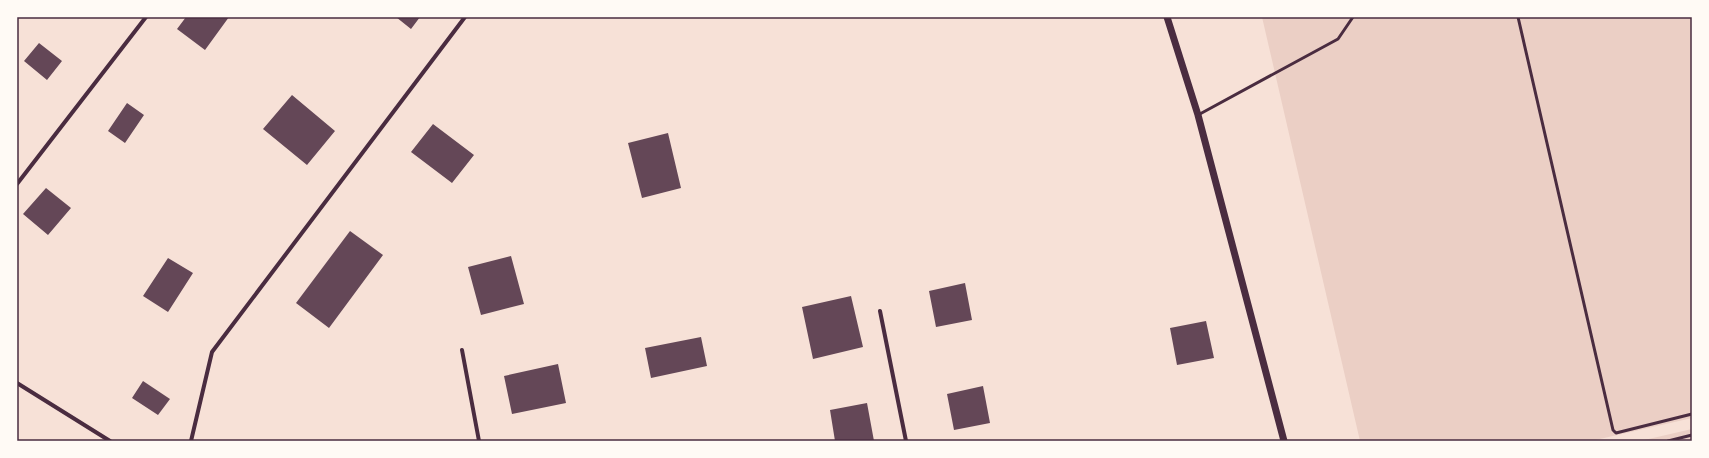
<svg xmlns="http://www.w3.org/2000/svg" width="1709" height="458" font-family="'Golos Text',sans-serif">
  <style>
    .green { fill: #ebcfc5 }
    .building { fill: #644757 }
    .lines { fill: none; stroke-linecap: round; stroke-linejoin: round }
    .service { stroke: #4a2c40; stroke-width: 3 }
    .minor { stroke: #4a2c40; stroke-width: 4 }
    .tertiary { stroke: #4a2c40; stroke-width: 7 }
    .neatline { fill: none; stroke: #4a2c40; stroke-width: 1.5 }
  </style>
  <rect width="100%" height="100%" fill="#f7e1d7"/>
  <path class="green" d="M1262,17h430v401l-101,23h-231z
    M1692,429v12h-52z"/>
  <path class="building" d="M186,17h43l-24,33 -28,-21z
    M396,17h24l-9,12z
    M39,43l23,18 -15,19 -23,-19z
    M292,95l43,36 -28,34 -44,-36z
    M127,103l17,12 -19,28 -17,-12z
    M433,124l41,31 -22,28 -41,-31z
    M668,133l13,55 -39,10 -14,-55z
    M46,188l25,20 -23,27 -25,-21z
    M350,231l33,24 -54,73 -33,-25z
    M511,256l13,48 -43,11 -13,-48z
    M168,258l25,15 -25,39 -25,-16z
    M965,283l7,37 -36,7 -7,-36z
    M851,296l12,51 -50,12 -11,-52z
    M1206,321l8,37 -37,7 -7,-37z
    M701,337l6,29 -56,12 -6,-30z
    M558,364l8,39 -54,11 -8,-38z
    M143,381l27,18 -12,16 -26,-17z
    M983,386l7,37 -36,7 -7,-36z
    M867,403l7,38h-39l-5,-31z"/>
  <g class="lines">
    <path class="service" d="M1518,17l95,413 3,3 76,-19
      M1198,115l140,-76 15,-22
      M1668,441l24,-6"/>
    <path class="minor" d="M17,184l129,-167
      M880,311l26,130
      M462,350l17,91
      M17,383l93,58
      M191,441l21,-89 253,-335"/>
    <path class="tertiary" d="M1167,17l31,98 86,326"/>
  </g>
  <rect width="1709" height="458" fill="none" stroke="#fffaf5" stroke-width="36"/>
  <rect x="18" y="18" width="1673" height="422" class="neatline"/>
</svg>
